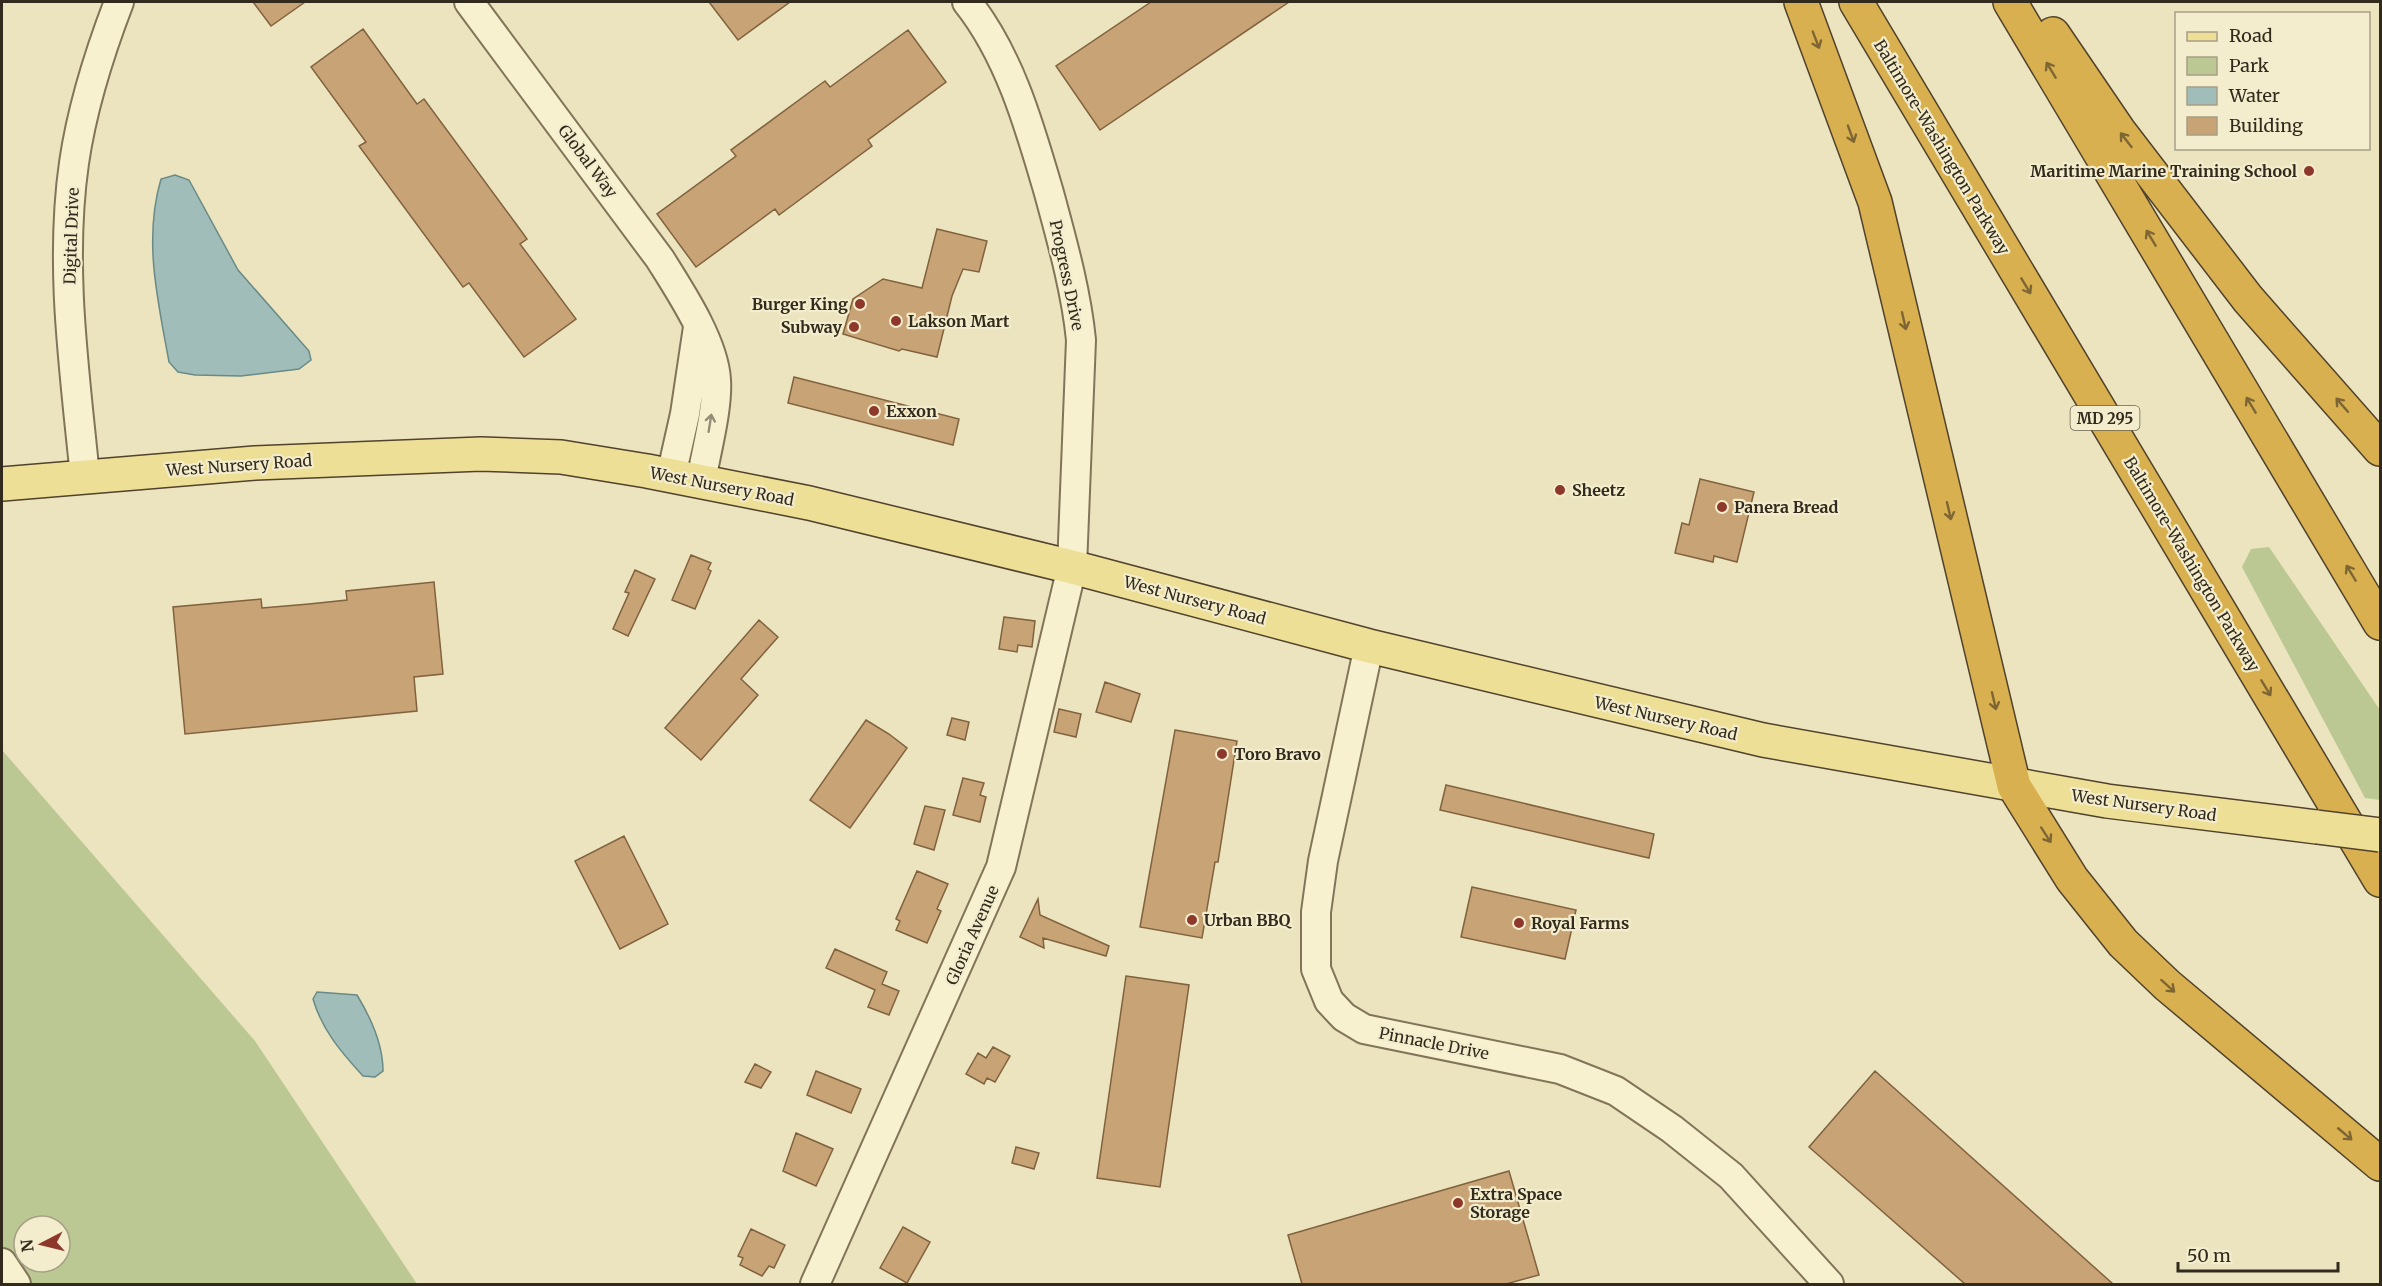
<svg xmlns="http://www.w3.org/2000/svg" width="2382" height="1286" font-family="Merriweather,serif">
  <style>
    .green { fill: #bbc893; fill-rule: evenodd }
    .water { fill: #a1bdb9; stroke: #698a86; stroke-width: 1.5 }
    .building { fill: #c8a375; stroke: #80623f; stroke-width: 1.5 }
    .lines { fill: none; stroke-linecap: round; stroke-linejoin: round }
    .minor-casing { stroke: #827458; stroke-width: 32 }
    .major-casing { stroke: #50422c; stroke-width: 36 }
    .highway-casing { stroke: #50422c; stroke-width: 36 }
    .minor { stroke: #f7f1d0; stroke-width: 28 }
    .major { stroke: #eedf96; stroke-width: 33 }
    .highway { stroke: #d9b050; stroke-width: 33 }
    .major-bridge-casing { stroke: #50422c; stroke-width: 36; stroke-linecap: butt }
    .major-bridge { stroke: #eedf96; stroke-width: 33 }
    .oneway { stroke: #7d6633 }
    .oneway2 { stroke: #948e76 }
    .poi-dot { fill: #8e382b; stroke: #f3edcd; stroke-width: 2 }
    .labels { text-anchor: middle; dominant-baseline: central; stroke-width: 4.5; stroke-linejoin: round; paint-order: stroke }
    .shield { fill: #f3edcd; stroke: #6c6451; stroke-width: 1.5 }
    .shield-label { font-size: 15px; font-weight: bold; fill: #322a1c }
    .street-label { font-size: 16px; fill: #322a1c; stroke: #f3edcd }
    .poi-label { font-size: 16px; font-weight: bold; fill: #322a1c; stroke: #f3edcd; text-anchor: start }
  </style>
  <rect width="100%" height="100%" fill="#ebe4be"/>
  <path class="green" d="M2269,547l111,163v90l-15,-2 -123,-231 9,-18z
    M2,750l253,291 162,243h-415zM24,1226h36v36h-36z"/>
  <path class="water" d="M175,175l14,5 49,90 71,81 2,9 -12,9 -58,7 -46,-1 -17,-3 -9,-10c-11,-61 -26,-122 -8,-183z
    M317,992l40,3c14,23 26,49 26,76l-8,6 -12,-1c-22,-24 -41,-46 -50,-77z"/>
  <path class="building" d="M253,2h52l-34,24z
    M709,2h81l-52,38z
    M1151,2h138l-189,128 -44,-64z
    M363,29l54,75 7,-5 98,133 5,7 -7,5 56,75 -52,38 -55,-74 -6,4 -104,-141 7,-4 -55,-75z
    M908,30l38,52 -78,58 4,6 -93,69 -4,-6 -79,58 -39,-53 79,-58 -5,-6 87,-64 7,-5 5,6z
    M937,229l50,12 -8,31 -16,-3 -11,27 -15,61 -35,-8 -3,2 -56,-17 10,-35 30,-20 39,9z
    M794,377l165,42 -6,26 -165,-42z
    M1700,479l54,13 -17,70 -23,-6 -1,6 -38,-9 7,-30 7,2z
    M691,555l20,8 -3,6 3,2 -16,38 -23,-9z
    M635,570l20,9 -27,57 -15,-7 16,-36 -4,-1z
    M434,582l9,92 -29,3 3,34 -232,23 -12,-127 88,-8 1,9 47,-4 38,-4 -1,-9z
    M1004,617l31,4 -3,26 -14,-2 -1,7 -18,-3z
    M759,620l19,17 -37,42 17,16 -57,65 -36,-32z
    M1105,682l35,12 -9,28 -35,-10z
    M1059,709l22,5 -5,23 -22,-5z
    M952,718l17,4 -4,18 -18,-5z
    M866,720l23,14 18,14 -57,80 -40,-28z
    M1175,730l62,11 -19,121h-3l-13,76 -62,-11z
    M963,778l21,5 -4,12 6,2 -6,25 -27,-7z
    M1446,785l208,49 -5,24 -209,-48z
    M925,806l20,4 -11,40 -20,-6z
    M624,836l44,88 -48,25 -45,-88z
    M917,871l31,13 -11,25 4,2 -14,32 -31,-13 4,-9 -4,-2z
    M1472,887l104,23 -11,49 -104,-22z
    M1038,899l2,16 69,31 -3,10 -63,-18 1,10 -24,-11z
    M835,949l52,23 -5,12 17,7 -10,24 -21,-8 7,-17 -49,-22z
    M1126,976l63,9 -29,202 -63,-9z
    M993,1047l17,9 -15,26 -8,-4 -3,6 -18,-10 12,-21 8,5z
    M755,1064l16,8 -10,16 -16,-6z
    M816,1071l45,18 -10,24 -44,-18z
    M1875,1071l238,213h-148l-156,-137z
    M796,1133l37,16 -17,37 -33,-15z
    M1016,1147l23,6 -5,16 -22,-6z
    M1509,1171l30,104 -33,9h-204l-14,-49z
    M903,1227l27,15 -23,41 -27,-15z
    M751,1229l34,16 -11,23 -5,-2 -7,10 -22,-11 3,-7 -5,-2z"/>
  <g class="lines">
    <g class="minor-casing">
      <path id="minor" d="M469,2l191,257c20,32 54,83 56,121 2,28 -10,72 -15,101
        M671,476l14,-62 13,-87
        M85,477c-10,-103 -26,-210 -11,-314 8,-55 25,-109 45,-161
        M1369,646l-46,215 -7,51v57l13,32 15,16 20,12 196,40 56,22 56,38 59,47 98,108
        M2,1263l14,21
        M815,1284l186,-417 71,-300 9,-227c-5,-50 -19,-99 -32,-147 -19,-65 -39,-137 -82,-191"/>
    </g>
    <g class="major-casing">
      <path id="major" d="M2,484l253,-21 226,-9 80,3 86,14 162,32 263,64 297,79 394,94 344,61 210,26"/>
    </g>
    <g class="highway-casing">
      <path id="highway" d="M1801,2l74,200 139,584 58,93 51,64 44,42 213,179
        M1856,2l524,878
        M2010,2l370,621
        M2053,34l66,97 129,168 132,150"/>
    </g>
    <use href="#minor" class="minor"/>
    <use href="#major" class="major"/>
    <use href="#highway" class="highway"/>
    <g class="major-bridge-casing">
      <path id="major-bridge" d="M2317,827l63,8"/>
    </g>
    <use href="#major-bridge" class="major-bridge"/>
  </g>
  <defs><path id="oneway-shaft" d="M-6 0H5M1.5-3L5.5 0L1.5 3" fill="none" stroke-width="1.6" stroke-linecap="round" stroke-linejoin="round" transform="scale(1.5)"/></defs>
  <g class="oneway">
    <use href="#oneway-shaft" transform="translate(1816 40) rotate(69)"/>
    <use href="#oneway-shaft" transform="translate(2051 70) rotate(-121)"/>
    <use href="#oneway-shaft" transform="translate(1851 134) rotate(70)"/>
    <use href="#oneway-shaft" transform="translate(2126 140) rotate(-128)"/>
    <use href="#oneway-shaft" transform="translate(2151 238) rotate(-121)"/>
    <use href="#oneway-shaft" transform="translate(2026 286) rotate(59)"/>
    <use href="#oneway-shaft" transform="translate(1904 321) rotate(77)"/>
    <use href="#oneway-shaft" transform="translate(2251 405) rotate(-121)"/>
    <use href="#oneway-shaft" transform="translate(2342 405) rotate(-131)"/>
    <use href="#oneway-shaft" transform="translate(1949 511) rotate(77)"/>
    <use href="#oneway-shaft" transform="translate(2351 573) rotate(-121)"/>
    <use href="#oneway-shaft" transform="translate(2266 688) rotate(59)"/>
    <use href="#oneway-shaft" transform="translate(1994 701) rotate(77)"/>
    <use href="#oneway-shaft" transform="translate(2046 835) rotate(57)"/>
    <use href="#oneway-shaft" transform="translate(2168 986) rotate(42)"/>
    <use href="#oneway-shaft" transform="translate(2345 1134) rotate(40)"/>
  </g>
  <use class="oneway2" href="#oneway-shaft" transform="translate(710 423) rotate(-81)"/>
  <g class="poi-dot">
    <circle cx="2309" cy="171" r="6"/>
    <circle cx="860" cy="304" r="6"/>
    <circle cx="896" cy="321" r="6"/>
    <circle cx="854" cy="327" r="6"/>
    <circle cx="874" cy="411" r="6"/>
    <circle cx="1560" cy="490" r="6"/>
    <circle cx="1722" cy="507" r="6"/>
    <circle cx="1222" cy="754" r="6"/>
    <circle cx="1192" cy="920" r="6"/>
    <circle cx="1519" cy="923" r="6"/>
    <circle cx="1458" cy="1203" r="6"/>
  </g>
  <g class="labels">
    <rect class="shield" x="2070.5" y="406" width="69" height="24" rx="4.5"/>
    <g class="shield-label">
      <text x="2105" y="418">MD 295</text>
    </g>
    <g class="street-label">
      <text transform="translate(1942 147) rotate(59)">Baltimore-Washington Parkway</text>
      <text transform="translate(588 161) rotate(53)">Global Way</text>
      <text transform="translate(71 236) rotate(-88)">Digital Drive</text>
      <text transform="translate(1067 275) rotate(78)">Progress Drive</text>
      <text transform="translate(239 465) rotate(-4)">West Nursery Road</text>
      <text transform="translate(722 486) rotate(11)">West Nursery Road</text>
      <text transform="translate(2192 564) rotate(59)">Baltimore-Washington Parkway</text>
      <text transform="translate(1195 600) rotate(15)">West Nursery Road</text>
      <text transform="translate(1666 718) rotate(13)">West Nursery Road</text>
      <text transform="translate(2144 805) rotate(8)">West Nursery Road</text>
      <text transform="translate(972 935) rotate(-66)">Gloria Avenue</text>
      <text transform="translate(1434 1043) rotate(11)">Pinnacle Drive</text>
    </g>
    <g class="poi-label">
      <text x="2297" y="171" text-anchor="end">Maritime Marine Training School</text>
      <text x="848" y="304" text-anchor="end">Burger King</text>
      <text x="908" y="321">Lakson Mart</text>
      <text x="842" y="327" text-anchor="end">Subway</text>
      <text x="886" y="411">Exxon</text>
      <text x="1572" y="490">Sheetz</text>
      <text x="1734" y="507">Panera Bread</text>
      <text x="1234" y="754">Toro Bravo</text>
      <text x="1204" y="920">Urban BBQ</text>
      <text x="1531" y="923">Royal Farms</text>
      <text x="1470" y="1194">Extra Space<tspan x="1470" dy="18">Storage</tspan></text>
    </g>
  </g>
  <rect width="2382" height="1286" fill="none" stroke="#322a1c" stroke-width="6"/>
  <rect x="2175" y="12" width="195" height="138" fill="#f3edcd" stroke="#a69f86" stroke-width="1.5"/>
  <rect x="2187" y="32" width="30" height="9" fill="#eedf96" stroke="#a69f86" stroke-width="1.5"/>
  <text x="2229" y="42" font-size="18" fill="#322a1c">Road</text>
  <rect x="2187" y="57" width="30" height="18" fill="#bbc893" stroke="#a69f86" stroke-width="1.5"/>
  <text x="2229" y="72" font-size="18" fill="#322a1c">Park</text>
  <rect x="2187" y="87" width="30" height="18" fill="#a1bdb9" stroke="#a69f86" stroke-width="1.5"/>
  <text x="2229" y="102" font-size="18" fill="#322a1c">Water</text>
  <rect x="2187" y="117" width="30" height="18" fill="#c8a375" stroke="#a69f86" stroke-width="1.5"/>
  <text x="2229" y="132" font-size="18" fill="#322a1c">Building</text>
  <g transform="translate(42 1244) rotate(263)"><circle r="28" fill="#f3edcd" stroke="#a69f86" stroke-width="1.5"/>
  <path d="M0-4.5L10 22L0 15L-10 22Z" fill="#8e382b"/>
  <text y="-9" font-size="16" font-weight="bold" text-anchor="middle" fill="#322a1c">N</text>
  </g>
  <path d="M2178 1262v9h160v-9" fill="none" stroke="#322a1c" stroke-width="3"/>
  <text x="2187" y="1262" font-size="18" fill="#322a1c" stroke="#f3edcd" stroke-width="4.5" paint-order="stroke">50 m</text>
</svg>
